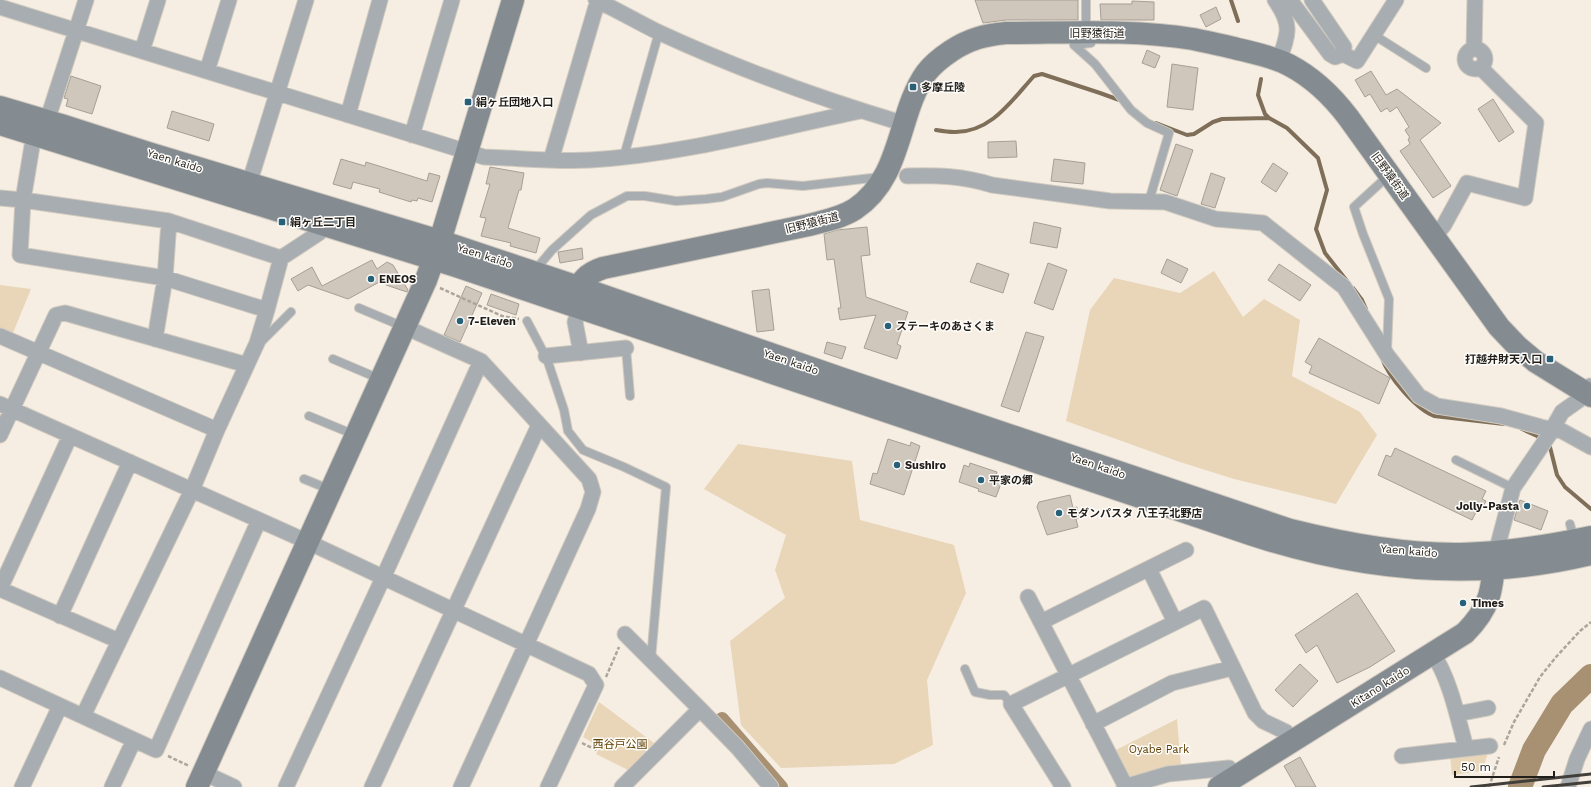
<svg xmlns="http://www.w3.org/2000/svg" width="1591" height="787" font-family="'Work Sans','Noto Sans JP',sans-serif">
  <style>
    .green { fill: #e9d5b8 }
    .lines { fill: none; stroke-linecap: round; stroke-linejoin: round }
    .stream { stroke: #7f6e58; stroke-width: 4 }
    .canal { stroke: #a79172; stroke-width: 14 }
    .river { stroke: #a79172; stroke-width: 24 }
    .building { fill: #cfc7bc; stroke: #a79f95 }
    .lane-casing { stroke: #d0c9bf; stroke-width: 10 }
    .street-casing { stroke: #d0c9bf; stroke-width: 17 }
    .secondary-casing { stroke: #d0c9bf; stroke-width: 24 }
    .path { stroke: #aba59c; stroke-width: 2.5; stroke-dasharray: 4 2; stroke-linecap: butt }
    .lane { stroke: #a7adb0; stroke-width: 8 }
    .street { stroke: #a7adb0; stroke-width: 15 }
    .secondary { stroke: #848c91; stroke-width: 22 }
    .rail { stroke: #423f3a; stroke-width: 3 }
    .poi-dot { fill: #266179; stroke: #fefdfa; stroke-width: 1.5 }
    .labels { text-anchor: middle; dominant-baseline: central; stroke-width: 3; stroke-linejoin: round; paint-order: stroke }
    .street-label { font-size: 11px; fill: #211e1a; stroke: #fefdfa }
    .poi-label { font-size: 11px; font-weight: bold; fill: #211e1a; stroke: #fefdfa; text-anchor: start }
    .park-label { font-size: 11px; fill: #5f3f04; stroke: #fefdfa }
  </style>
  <rect width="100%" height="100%" fill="#f6eee3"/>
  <path class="green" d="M1214,271l29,46 21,-18 36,21 -8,56 68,36 17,23 -41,69 -102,-25 -54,-17 -114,-41 24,-111 24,-32 66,15z
    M0,285l31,4 -21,51 -10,-4z
    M738,444l114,17 8,59 94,25 12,48 -39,87 6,65 -39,19 -113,4 -40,-43 -11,-84 55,-43 -10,-28 11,-35 -82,-46z
    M599,702l55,41 -26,27 -32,-16 4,-7 -17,-10z
    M1177,719l4,47 -19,2 -31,10 -5,-2 -12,-25z
    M1489,750l-7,21 -30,4 -2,-20z"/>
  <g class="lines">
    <path class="stream" d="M1231,0l7,21
      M1261,79l-3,16 7,19 4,4 18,10 31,30 9,32 -11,39 9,24 22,28
      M1156,123l31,12 7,-1 19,-12 9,-3 47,-1
      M936,130c6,1 12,2 18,2 37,1 58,-32 80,-56l8,-2 58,19 22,8
      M1353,288l9,12 4,9
      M1382,358c6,19 34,51 52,58l70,8
      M1522,429l15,7 13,11 7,28 8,12 26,22"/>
    <path class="canal" d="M722,719l59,68"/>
    <path class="river" d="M1520,787l14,-37 28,-46 29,-28"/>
  </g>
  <path class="building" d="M975,0h103v20h-72l-23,3z
    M1132,1l22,1v18h-53l-1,-16h32z
    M1216,7l5,12 -15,8 -6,-12z
    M1147,50l13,6 -5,12 -13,-5z
    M1172,64l26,4 -5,42 -26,-3z
    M1371,71l15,24 11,-6 44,34 -21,17 31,46 -18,12 -33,-47 10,-7 -2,-5 2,-1 -5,-8 4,-3 -12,-20 -7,5 -3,-4 -6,4 -11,-18 -5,3 -10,-17z
    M71,76l30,10 -9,28 -26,-8 2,-7 -4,-1z
    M1493,99l21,33 -15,10 -21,-33z
    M172,111l42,13 -5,17 -42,-13z
    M1016,141l1,16 -29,1v-16z
    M1176,144l17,6 -16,46 -17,-6z
    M341,159l24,7 1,-4 61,19 2,-8 11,3 -8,26 -14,-4 -1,3 -5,-1 -1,2 -32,-10 1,-3 -27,-7 -2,7 -18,-5z
    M1054,159l31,4 -2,21 -32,-3z
    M1273,163l15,10 -12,19 -15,-10z
    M490,167l34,6 -3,17h-2l-11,38 32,10 -4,15 -26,-7 1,-3 -30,-7 5,-18 -6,-1 10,-33h-4z
    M1211,173l14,5 -10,30 -14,-4z
    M1034,222l27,6 -4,20 -27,-5z
    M867,227l3,28 -9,1 5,41 42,15 -11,32 4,2 -4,13 -33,-11 12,-33 -36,5 -2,-12h3l-7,-49 -7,1 -3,-26 13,-4z
    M582,248l1,11 -23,4 -2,-11z
    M1167,259l21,10 -7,14 -20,-10z
    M372,260l5,9 10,-7 6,3 15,25 -1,2 -21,-7 -3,-5 -35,19 -40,-14 -10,6 -7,-12 21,-12 10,19z
    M977,263l32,11 -6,19 -33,-11z
    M1048,263l19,7 -14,40 -19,-7z
    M1279,264l32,21 -11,16 -32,-21z
    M466,286l16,7 -22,49 -16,-7z
    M769,289l5,41 -17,2 -5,-41z
    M491,294l28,10 -3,11 -29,-10z
    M1026,332l18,5 -25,75 -18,-6z
    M1319,338l71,40 -11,26 -70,-31 3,-7 -7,-4z
    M827,342l19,5 -4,12 -18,-6z
    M888,439l22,7 1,-4 9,4 -16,49 -34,-11 3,-11 4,1z
    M1395,448l91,43 -4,8 4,2 -6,11 -3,-2 -5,10 -94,-45 8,-20 5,2z
    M970,463l27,9 -1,4 7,2 -7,19 -18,-6 1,-2 -20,-7 5,-17 5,2z
    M1070,495l3,13 4,-1 2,11 -3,1 2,8 -31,8 -10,-28 2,-5z
    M1520,500l28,11 -7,19 -27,-10z
    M1357,593l38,58 -25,16 -33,16 -20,-38 -11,8 -11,-18z
    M1300,664l18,17 -25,26 -18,-17z
    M1300,757l16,30h-20l-12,-21z"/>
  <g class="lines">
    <g class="lane-casing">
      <path id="lane" d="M1086,0v31
        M1374,35l52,33
        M1074,45l21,19 36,46 16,13 22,10 -20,68
        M1074,45l17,-2
        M624,156l35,-124
        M538,272l3,-9 11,-13 39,-35 36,-19h18l31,5 30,-2 16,-2 37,-13 8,-1 36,3 77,-9
        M359,308l45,19
        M527,321l20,38 17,51 4,21 15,19 41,17 42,20 -15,172
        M258,343l3,-1 30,-30
        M626,348l4,48
        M1387,351l2,-52 -26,-65 -9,-27 35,-32
        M333,359l47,20
        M309,416l46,19
        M1456,460l57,28
        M304,479l27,11
        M1570,524l4,15
        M965,669l10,23 15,3h14l7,9"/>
    </g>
    <g class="street-casing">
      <path id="street" d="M596,0c21,10 42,22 62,32 80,37 163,67 247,92
        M1275,0c17,24 14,33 4,60
        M1290,0l40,54 5,3 8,-3 1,-7 -32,-47
        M0,7l484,150c35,1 71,5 106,3 92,-5 182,-31 271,-49
        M1465 59a10 10 0 1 1 20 0a10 10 0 1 1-20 0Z
        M1474,49l1,-49
        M142,51l16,-51
        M1343,54l14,7 39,-61
        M207,71l22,-71
        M348,115l32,-115
        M47,121l39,-121
        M34,134l-11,66 -3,55 145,23 102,32 14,-52
        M412,135l40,-135
        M551,160l47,-160
        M907,176c30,-1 57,0 85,9l118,16 55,1 51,17 47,4 81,64 43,68 32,41 18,10 64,10 40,11 21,4 29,16
        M249,184l57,-184
        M0,198l23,2 146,21 112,37 38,-25 4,-9
        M1434,237l10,-12 23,-42 58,15 11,-75 -55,-55
        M580,307l-5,15 6,31
        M405,327l76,34 108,118 4,13 -5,17 -127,278
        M0,336l217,94
        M155,339l10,-61 4,-57
        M546,356l80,-8
        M0,404l308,138 281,132 7,11 -48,102
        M0,435l56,-120 9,-2 182,52
        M1496,552l17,-64 36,-53 13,-23 17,-12 7,-7 4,-7
        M1149,569l26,53
        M0,589l70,-153
        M0,589l119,52
        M1028,597l98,190
        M60,616l70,-154
        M1041,622l145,-72
        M625,634l75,75
        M1433,654c17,25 25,65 33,94
        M0,678l156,72 103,-230
        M1457,714l31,-6
        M83,716l109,-226 25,-60 40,-87 10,-33
        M1093,724l79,-41 60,-15
        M1402,756l88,-10
        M204,773l30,14
        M22,787l38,-81
        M112,787l22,-47
        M286,787l97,-209 98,-217
        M372,787l167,-362
        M622,787l78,-78 38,39 33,39
        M1063,787l-52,-83 193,-96 51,105 8,8 23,11 5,9
        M1124,787l44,-13 61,-6 6,9
        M1568,787l9,-28 14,-30"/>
    </g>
    <g class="secondary-casing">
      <path id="secondary" d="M0,107l61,18 87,28 292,88 138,46 262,91 450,152c56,14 114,25 171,24 44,-1 87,-8 130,-17
        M0,124l456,142 794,268c112,37 225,48 341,20
        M572,297c9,-15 13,-23 31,-29l206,-43c15,-4 32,-7 46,-16 48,-32 42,-95 71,-136 7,-9 16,-16 25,-22 18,-12 34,-16 55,-18 62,0 125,-4 187,6 14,3 28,6 41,9 19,5 38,8 55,17 23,12 43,31 59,52l151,210 19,20 18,15 55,34
        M197,787l229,-507 14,-39 73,-241
        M1219,787l246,-154c26,-26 27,-43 30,-78"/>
    </g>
    <path class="path" d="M440,288l62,28 17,3
      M606,677l13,-30
      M582,743l16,8
      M1504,745l10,-23 26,-45 16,-20 24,-26 11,-9
      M168,756l21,10
      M1489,787l10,-30"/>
    <use href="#lane" class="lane"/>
    <use href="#street" class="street"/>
    <use href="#secondary" class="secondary"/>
    <path class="rail" d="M1471,787l120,-13
      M1543,787l48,-5"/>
  </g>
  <g class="poi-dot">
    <rect x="909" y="83" width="8" height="8" rx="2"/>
    <rect x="464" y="98" width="8" height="8" rx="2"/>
    <rect x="278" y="218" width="8" height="8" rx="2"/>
    <circle cx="371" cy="279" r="4"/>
    <circle cx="460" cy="321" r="4"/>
    <circle cx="888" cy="326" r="4"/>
    <rect x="1546" y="355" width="8" height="8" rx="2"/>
    <circle cx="897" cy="465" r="4"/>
    <circle cx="981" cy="480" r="4"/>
    <circle cx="1527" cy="506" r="4"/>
    <circle cx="1059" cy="513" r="4"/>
    <circle cx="1463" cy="603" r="4"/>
  </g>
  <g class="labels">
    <g class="street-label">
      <text x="1097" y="33">旧野猿街道</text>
      <text transform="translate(175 161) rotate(17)">Yaen kaido</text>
      <text transform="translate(1390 176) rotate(54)">旧野猿街道</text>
      <text transform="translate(812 223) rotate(-14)">旧野猿街道</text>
      <text transform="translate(485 256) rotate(18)">Yaen kaido</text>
      <text transform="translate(791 362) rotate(19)">Yaen kaido</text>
      <text transform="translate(1098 466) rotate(19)">Yaen kaido</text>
      <text transform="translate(1409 551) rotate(5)">Yaen kaido</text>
      <text transform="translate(1380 687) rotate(-32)">Kitano kaido</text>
    </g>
    <g class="poi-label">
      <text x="921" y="87">多摩丘陵</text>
      <text x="476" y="102">絹ヶ丘団地入口</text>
      <text x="290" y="222">絹ヶ丘二丁目</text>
      <text x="379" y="279">ENEOS</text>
      <text x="468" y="321">7-Eleven</text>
      <text x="896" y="326">ステーキのあさくま</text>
      <text x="1542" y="359" text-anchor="end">打越弁財天入口</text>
      <text x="905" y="465">Sushiro</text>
      <text x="989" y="480">平家の郷</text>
      <text x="1519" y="506" text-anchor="end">Jolly-Pasta</text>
      <text x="1067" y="513">モダンパスタ 八王子北野店</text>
      <text x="1471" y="603">Times</text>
    </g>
    <g class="park-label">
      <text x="620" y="744">西谷戸公園</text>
      <text x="1159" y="749">Oyabe Park</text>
    </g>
  </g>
  <path d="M1455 771v6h99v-6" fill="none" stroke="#211e1a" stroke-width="2"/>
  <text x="1461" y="771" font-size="12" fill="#211e1a" stroke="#fefdfa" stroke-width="3" paint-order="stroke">50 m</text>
</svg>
